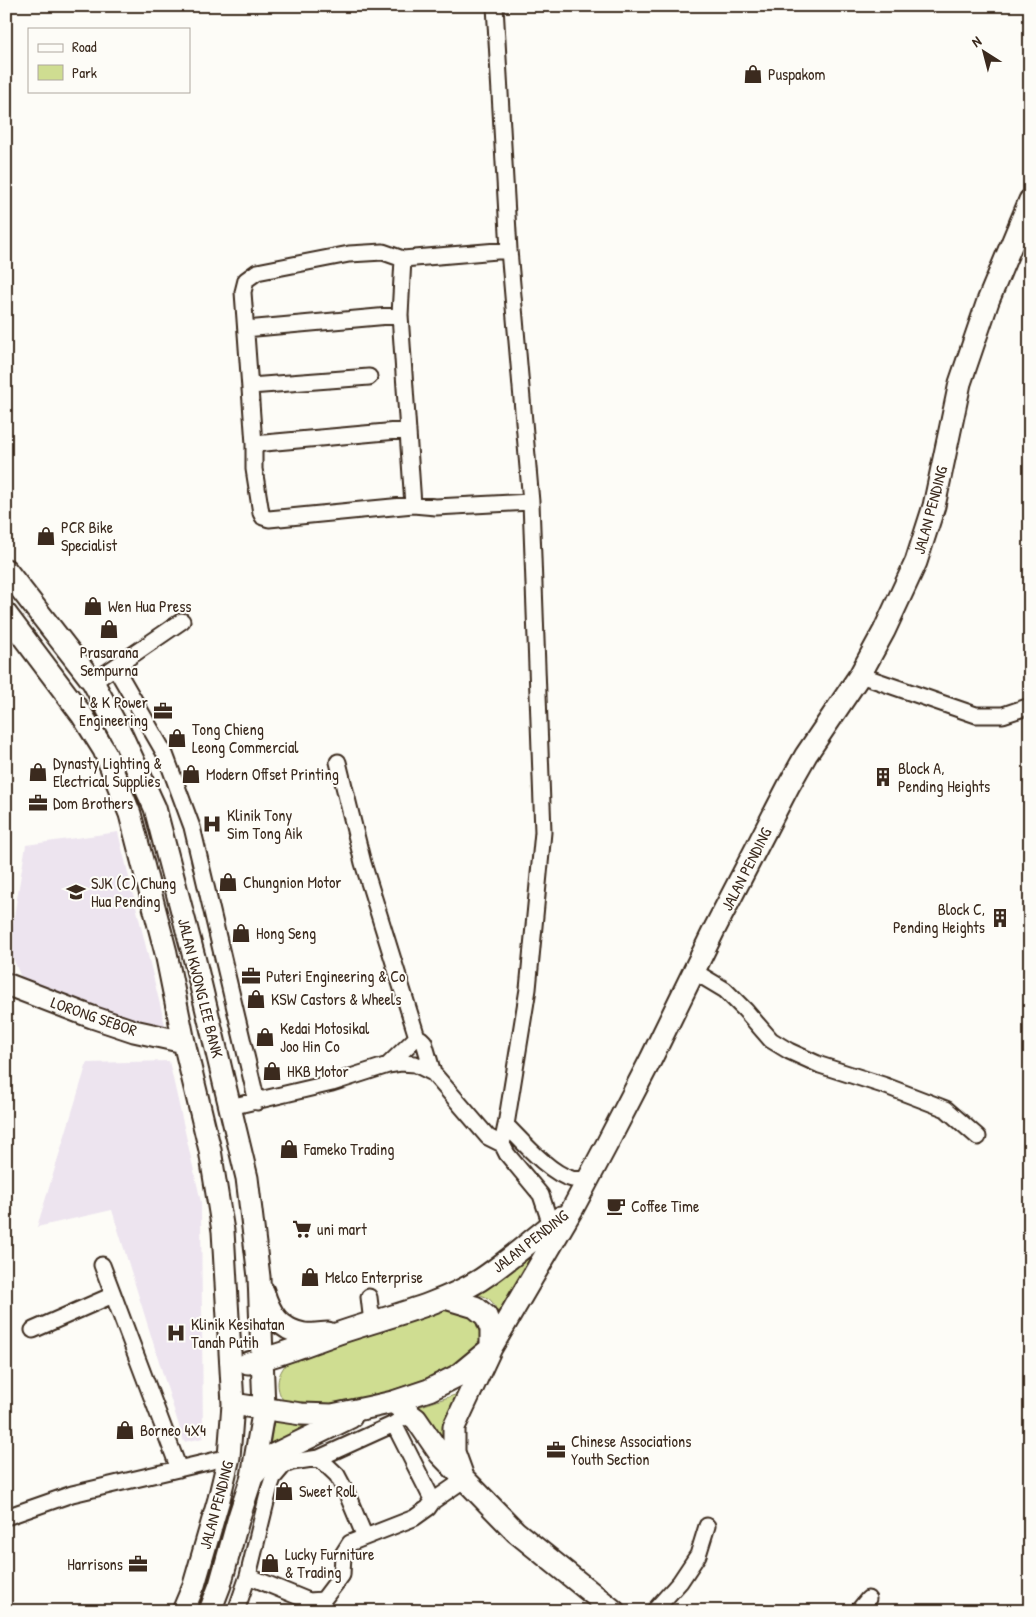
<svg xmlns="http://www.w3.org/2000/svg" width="1036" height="1617" font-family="'Patrick Hand',sans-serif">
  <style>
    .built { fill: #ede4ef }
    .green { fill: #cfdd91; stroke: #858458 }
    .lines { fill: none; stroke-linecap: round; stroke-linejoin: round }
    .street-casing { stroke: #3b2a1e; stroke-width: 19 }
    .secondary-casing { stroke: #3b2a1e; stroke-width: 25 }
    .street { stroke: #fdfcf7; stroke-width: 15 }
    .secondary { stroke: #fdfcf7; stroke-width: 21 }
    .labels { text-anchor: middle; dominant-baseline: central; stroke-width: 4; stroke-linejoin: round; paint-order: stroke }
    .poi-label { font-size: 16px; fill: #3b2a1e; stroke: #fdfcf7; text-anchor: start }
    .street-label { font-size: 16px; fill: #3b2a1e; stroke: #fdfcf7 }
  </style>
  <rect width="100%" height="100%" fill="#fdfcf7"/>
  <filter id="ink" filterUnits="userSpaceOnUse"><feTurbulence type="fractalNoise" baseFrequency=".02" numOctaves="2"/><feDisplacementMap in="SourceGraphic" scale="10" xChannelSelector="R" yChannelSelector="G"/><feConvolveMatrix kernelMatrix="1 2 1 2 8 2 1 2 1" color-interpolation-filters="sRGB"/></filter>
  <g filter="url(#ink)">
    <path class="built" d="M118,832l47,193h-49l-94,-45 -10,-24 -2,-16 16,-95z
      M169,1061l32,141 2,236 -19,4 -72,-232 -75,17 50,-164z"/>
    <path class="green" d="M541,1244l-43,69c-6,-13 -7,-15 -21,-19z
      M454,1308c19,5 24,11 28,31l-13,18 -30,17 -67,23 -44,7 -28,1 -15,-2c-10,-14 -9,-26 1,-39l127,-45 22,-7z
      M461,1393l-18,54 -28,-39z
      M274,1420l42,8 -46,18z"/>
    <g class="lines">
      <g class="street-casing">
        <path id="street" d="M495,6l14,244 22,252 12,330 -15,157 -22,136 -4,19 5,10 34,41 10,30
          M403,259l-20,-7 -34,2 -92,18 -11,8 -3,12 11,152v25l7,44 2,4 6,2 144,-14 23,2 95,-5
          M246,329l154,-14
          M250,386l119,-9
          M254,444l154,-14
          M413,505l-13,-190 3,-56 106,-9
          M115,667l50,87 27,73 65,275
          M860,675l116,40h27l27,-9
          M93,682l89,-61
          M338,762l25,101 54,174 4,2 3,3 9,31 55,64 14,7
          M695,972l30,18 20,20 26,30 18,11 31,14 66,21 60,23 32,28
          M388,1065l29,-28
          M230,1107l102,-24 56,-18 13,-2 14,1 18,9
          M506,1125c16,16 44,49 66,54 5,1 11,0 16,0
          M102,1265l77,204
          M369,1297l3,26
          M33,1330l80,-35
          M394,1424l39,77
          M319,1458l18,17 10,19 18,43
          M9,1516l63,-22 157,-37
          M248,1576l61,25 14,-1 19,-25 1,-21 7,-11 64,-25 14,-10 5,-7 32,-22
          M236,1611l12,-35 21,-86 4,-12 11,-13 8,-3 27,-4 75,-34 15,-10
          M654,1611l26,-29 18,-27 9,-29
          M858,1611l10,-12"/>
      </g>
      <g class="secondary-casing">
        <path id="secondary" d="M6,570l87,112 29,54 33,72 39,149 53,221 12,99 5,131 -12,69 -13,40 -19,68 -10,26
          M6,614l76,101 22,35 26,64 36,139 18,89 26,108 13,81 10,173 -4,53 -10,42 -25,86 -11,26
          M6,984l86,33 42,14 50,11
          M263,1291c7,23 16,38 41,43 7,1 17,-1 24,-1
          M445,1298l30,9 11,9 5,13v19l-37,79v25l8,22
          M248,1363c35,-8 64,-21 97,-32 45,-15 94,-26 135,-51 29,-19 54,-42 81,-63
          M393,1402l23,17 24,35 76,78 98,79
          M233,1404l68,10 31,1 39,-8 22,-5 36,-12 28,-14 34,-28 82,-140 34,-64 44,-85 64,-131 74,-143 17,-30 54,-80 24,-44 32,-69 18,-56 26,-123 28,-82 42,-101
          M252,1477l17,-20 82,-40"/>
      </g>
      <use href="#street" class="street"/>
      <use href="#secondary" class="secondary"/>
    </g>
  </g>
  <defs>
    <g id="shop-bare" transform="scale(1.5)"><path d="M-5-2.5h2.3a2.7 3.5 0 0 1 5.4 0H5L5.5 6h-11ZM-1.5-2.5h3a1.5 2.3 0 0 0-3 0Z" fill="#3b2a1e" stroke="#fdfcf7" stroke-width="2.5" paint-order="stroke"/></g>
    <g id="office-bare" transform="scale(1.5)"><path d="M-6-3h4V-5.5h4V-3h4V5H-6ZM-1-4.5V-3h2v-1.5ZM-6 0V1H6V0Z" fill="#3b2a1e" stroke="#fdfcf7" stroke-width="2.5" paint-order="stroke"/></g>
    <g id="building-bare" transform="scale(1.5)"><path d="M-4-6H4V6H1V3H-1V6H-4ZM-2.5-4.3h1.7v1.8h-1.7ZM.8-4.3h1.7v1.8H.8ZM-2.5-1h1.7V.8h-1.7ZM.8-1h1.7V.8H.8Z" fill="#3b2a1e" stroke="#fdfcf7" stroke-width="2.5" paint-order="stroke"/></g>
    <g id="hospital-bare" transform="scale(1.5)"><path d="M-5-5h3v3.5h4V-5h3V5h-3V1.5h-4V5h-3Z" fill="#3b2a1e" stroke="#fdfcf7" stroke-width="2.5" paint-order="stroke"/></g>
    <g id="school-bare" transform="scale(1.5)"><path d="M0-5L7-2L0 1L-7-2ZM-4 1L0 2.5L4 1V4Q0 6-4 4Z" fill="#3b2a1e" stroke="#fdfcf7" stroke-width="2.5" paint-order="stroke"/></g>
    <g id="cafe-bare" transform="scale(1.5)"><path d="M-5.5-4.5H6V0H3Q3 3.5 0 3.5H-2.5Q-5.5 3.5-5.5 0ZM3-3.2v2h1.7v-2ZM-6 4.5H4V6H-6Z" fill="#3b2a1e" stroke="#fdfcf7" stroke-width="2.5" paint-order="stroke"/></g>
    <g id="supermarket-bare" transform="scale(1.5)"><path d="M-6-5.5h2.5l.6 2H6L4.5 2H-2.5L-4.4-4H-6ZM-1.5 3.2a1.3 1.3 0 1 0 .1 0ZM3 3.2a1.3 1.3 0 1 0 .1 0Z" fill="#3b2a1e" stroke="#fdfcf7" stroke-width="2.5" paint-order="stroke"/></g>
  </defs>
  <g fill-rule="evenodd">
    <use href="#shop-bare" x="753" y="74"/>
    <use href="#shop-bare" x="46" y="536"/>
    <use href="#shop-bare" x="93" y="606"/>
    <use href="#shop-bare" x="109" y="629"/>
    <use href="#office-bare" x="163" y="711"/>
    <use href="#shop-bare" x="177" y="738"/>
    <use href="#shop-bare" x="38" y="772"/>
    <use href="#shop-bare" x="191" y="774"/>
    <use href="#building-bare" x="883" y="777"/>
    <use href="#office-bare" x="38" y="803"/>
    <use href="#hospital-bare" x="212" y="824"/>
    <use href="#shop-bare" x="228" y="882"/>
    <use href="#school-bare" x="76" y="892"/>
    <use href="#building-bare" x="1000" y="918"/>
    <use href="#shop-bare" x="241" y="933"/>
    <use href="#office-bare" x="251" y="976"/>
    <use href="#shop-bare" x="256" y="999"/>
    <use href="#shop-bare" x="265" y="1037"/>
    <use href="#shop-bare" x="272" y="1071"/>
    <use href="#shop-bare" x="289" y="1149"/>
    <use href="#cafe-bare" x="616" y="1206"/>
    <use href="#supermarket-bare" x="302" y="1229"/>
    <use href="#shop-bare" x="310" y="1277"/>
    <use href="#hospital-bare" x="176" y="1333"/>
    <use href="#shop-bare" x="125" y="1430"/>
    <use href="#office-bare" x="556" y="1450"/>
    <use href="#shop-bare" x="284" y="1491"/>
    <use href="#shop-bare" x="270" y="1563"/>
    <use href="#office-bare" x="138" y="1564"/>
  </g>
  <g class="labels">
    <g class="poi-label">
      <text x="768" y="74">Puspakom</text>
      <text x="61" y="527">PCR Bike<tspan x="61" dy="18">Specialist</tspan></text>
      <text x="108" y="606">Wen Hua Press</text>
      <text x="109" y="652" text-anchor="middle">Prasarana<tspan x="109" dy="18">Sempurna</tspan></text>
      <text x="148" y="702" text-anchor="end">L &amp; K Power<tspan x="148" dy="18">Engineering</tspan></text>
      <text x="192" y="729">Tong Chieng<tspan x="192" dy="18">Leong Commercial</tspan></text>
      <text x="53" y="763">Dynasty Lighting &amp;<tspan x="53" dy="18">Electrical Supplies</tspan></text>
      <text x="898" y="768">Block A,<tspan x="898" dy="18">Pending Heights</tspan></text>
      <text x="206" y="774">Modern Offset Printing</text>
      <text x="53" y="803">Dom Brothers</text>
      <text x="227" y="815">Klinik Tony<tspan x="227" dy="18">Sim Tong Aik</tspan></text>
      <text x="243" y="882">Chungnion Motor</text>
      <text x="91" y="883">SJK (C) Chung<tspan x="91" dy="18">Hua Pending</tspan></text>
      <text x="985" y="909" text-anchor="end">Block C,<tspan x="985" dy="18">Pending Heights</tspan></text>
      <text x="256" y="933">Hong Seng</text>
      <text x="266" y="976">Puteri Engineering &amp; Co</text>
      <text x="271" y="999">KSW Castors &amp; Wheels</text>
      <text x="280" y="1028">Kedai Motosikal<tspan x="280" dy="18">Joo Hin Co</tspan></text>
      <text x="287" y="1071">HKB Motor</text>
      <text x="304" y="1149">Fameko Trading</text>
      <text x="631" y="1206">Coffee Time</text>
      <text x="317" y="1229">uni mart</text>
      <text x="325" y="1277">Melco Enterprise</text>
      <text x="191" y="1324">Klinik Kesihatan<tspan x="191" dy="18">Tanah Putih</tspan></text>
      <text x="140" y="1430">Borneo 4X4</text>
      <text x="571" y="1441">Chinese Associations<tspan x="571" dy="18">Youth Section</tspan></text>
      <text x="299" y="1491">Sweet Roll</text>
      <text x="285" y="1554">Lucky Furniture<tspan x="285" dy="18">&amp; Trading</tspan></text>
      <text x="123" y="1564" text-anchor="end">Harrisons</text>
    </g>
    <g class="street-label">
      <text transform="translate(930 510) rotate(-75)">JALAN PENDING</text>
      <text transform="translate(746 869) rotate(-63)">JALAN PENDING</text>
      <text transform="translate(201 988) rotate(76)">JALAN KWONG LEE BANK</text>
      <text transform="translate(94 1016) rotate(19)">LORONG SEBOR</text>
      <text transform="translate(530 1241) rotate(-38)">JALAN PENDING</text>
      <text transform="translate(216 1505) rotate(-75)">JALAN PENDING</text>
    </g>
  </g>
  <rect width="1036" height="1617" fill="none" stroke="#fdfcf7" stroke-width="25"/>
  <rect x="12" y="12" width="1011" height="1592" fill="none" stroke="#3b2a1e" stroke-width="2" filter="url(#ink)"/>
  <rect x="28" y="28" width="162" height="65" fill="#fdfcf7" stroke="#afa8a0"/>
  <rect x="38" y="44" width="25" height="8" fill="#fdfcf7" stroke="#afa8a0"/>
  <text x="72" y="52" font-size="15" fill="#3b2a1e">Road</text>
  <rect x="38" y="65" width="25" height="15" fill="#cfdd91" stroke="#afa8a0"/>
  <text x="72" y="78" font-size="15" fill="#3b2a1e">Park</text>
  <g transform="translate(984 52) rotate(324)" stroke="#fdfcf7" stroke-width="4" paint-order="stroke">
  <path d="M0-4L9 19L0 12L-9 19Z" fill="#3b2a1e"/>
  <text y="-8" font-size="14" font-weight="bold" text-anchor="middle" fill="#3b2a1e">N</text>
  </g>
</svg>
